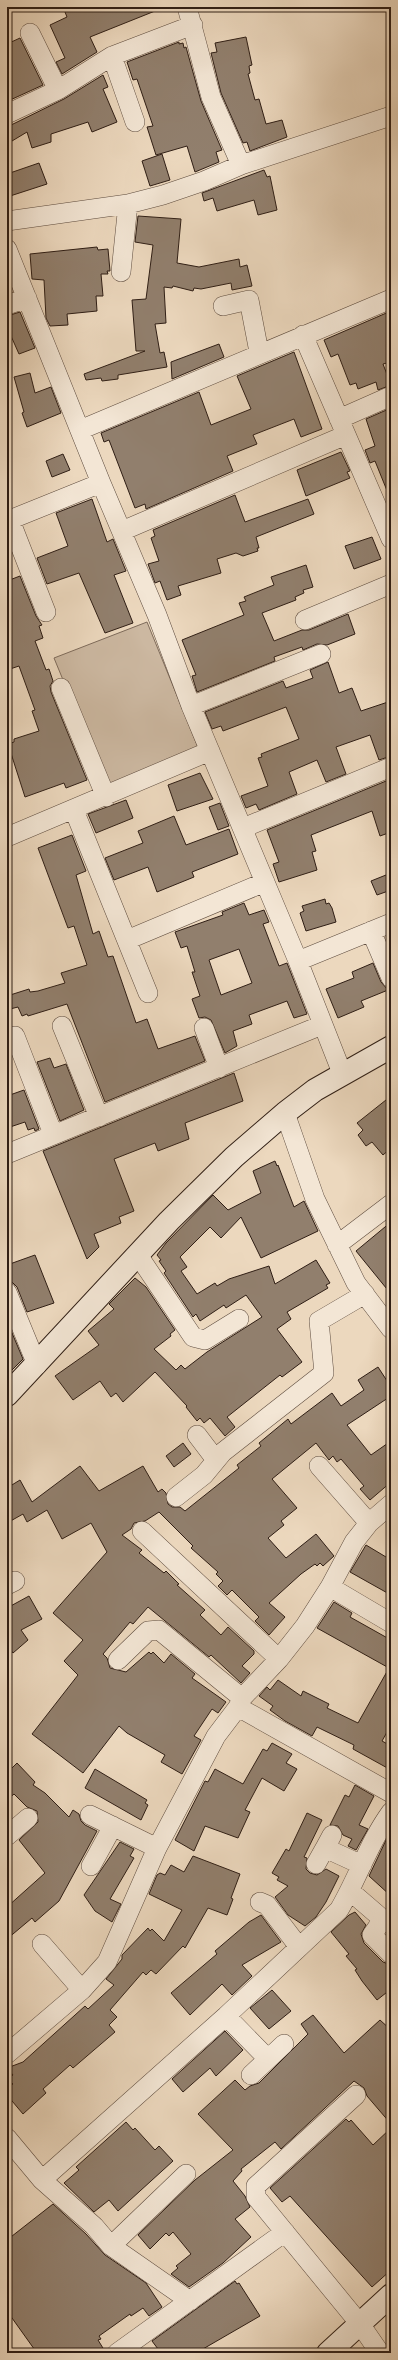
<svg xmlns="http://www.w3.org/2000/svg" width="398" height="2360" font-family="Vollkorn,serif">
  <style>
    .green { fill: #ccb8a1; stroke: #7e6b5b }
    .building { fill: #917f6d; stroke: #2f1e15; fill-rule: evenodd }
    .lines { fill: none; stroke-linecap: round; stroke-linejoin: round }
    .street-casing { stroke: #5e4c3f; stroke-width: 20 }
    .secondary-casing { stroke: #2f1e15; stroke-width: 24 }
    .street { stroke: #f3e6d5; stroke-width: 19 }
    .secondary { stroke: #f3e6d5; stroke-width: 22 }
  </style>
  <rect width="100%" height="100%" fill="#ecd8be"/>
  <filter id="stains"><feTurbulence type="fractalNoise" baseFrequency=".005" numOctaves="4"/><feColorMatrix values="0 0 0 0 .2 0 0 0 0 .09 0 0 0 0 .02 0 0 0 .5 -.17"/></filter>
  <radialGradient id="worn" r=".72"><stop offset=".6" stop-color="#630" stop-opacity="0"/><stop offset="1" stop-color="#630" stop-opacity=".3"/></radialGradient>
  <path class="green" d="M147,622l50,123v7l-89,37 -54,-131z"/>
  <path class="building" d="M63,7h96l1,2 -70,28 7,15 -35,22 -6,-12 9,-4 -15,-33 17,-8z
    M246,37l6,28 -3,1 1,7 -2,1 7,26 4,-1 7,25 16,-4 5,17 -37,14 -3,-9 -4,1 -22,-50 -10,-40 6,-1 -2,-9z
    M20,38l23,47 -35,16 -1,-57z
    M179,42v2l4,-1 1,5 2,-1 15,54 21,49 -6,2 3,10 -24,10 -8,-26 -31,9 -9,-28 6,-1 -16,-47 -4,1 -6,-18z
    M103,75l5,12 -5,2 14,33 -25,10 -4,-10 -37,12v8l-19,6 -5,-16 -20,12v-17l57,-28z
    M162,154l8,26 -20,6 -8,-25z
    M39,163l8,21 -40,13v-23z
    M264,170l3,7 3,-1 7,34 -19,5 -4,-15 -37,11 -4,-13 -9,3 -2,-8z
    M138,216l43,3 -4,44 22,4 40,-8 1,8 7,-2 5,21 -20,4 -1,-7 -30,6 -7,-1 -1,3 -20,-5 -1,2 -8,-1 2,36 -11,1 5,29 4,-1 3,15 -49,8v4l-16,2 -1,-3 -15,2 -2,-6 61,-23h-9l-4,-51 14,-1 7,-54 -18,-3z
    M97,247l1,3 10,-1 2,22h-3l1,3h-7l2,22h-7l1,15 -30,3 1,11 -18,1 -4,-8 -2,-38 -12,-1 -2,-25z
    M391,311v51l-8,2 8,21 -13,5 -2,-8 -18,7 -2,-6 -6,2 -12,-31 -7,3 -7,-17z
    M20,312l15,36 -16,6 -8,-18 -4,2v-22z
    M219,344l5,13 -52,22 -1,-17z
    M294,352l28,77 -21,8 -7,-18 -41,16 4,9 -30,12 6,15 -87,38 -1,-5 -10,4 -26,-68 -5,2 -3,-9 98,-41 12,33 40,-16 -14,-33z
    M30,373l5,20 16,-6 10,26 -34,14 -5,-14 2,-1 -10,-35z
    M391,408v90h-1l-15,-37 -5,2 -5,-13 10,-4 -9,-27z
    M341,452l9,19 -3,1 3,6 -44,18 -9,-26z
    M63,454l7,16 -18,7 -6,-16z
    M235,495l10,27 63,-23 6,15 -58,23 3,11h-2l1,3 -15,5 -7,-3 -19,6 4,14 -43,13 3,9 -14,5 -7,-19 -5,2 -7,-19 11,-3 -8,-23 4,-2 -2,-6z
    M92,499l15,43 6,-3 13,32 -12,4 19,48 -28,10 -26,-60 -32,11 -10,-26 31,-12 -12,-33z
    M372,537l9,22 -27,10 -9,-23z
    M306,565l7,22 -10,3 1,3 -9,4 1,3 -34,13 12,28 28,-11h7l39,-16 7,20 -28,11 -10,-1 -14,6 -1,-3 -28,10 1,4 -78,31 -5,-16 4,-1 -14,-35 62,-25 -5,-12 7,-2 -2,-4 30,-12 -3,-8z
    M20,576l16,40 6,9 -3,1 4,12 -8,3 11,29 3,-1 4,12 -3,5 1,6 36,88 -21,8 -2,-5 -39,14 -17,-53 6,-2v-3l25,-8 -7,-20 3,-1 -16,-44 -12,4v-89z
    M328,662l11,31 13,-5 9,23 30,-10v55l-12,4 -9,-25 -34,12 10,27 -20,8 -9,-22 -28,12 8,22 -38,16 -3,-6 -10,4 -5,-12 27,-10 -10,-28 4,-1 -1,-3 38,-15 -13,-32 -63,24 -2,-5 -9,3 -7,-17 78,-31 3,7 27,-10 -3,-8z
    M200,773l13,26 -36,12 -9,-26z
    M391,779v53l-11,4 -8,-25 -61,24 5,16 -4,1 5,18 -38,12 -6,-18 6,-2 -12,-32z
    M126,800l7,18 -37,15 -8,-19z
    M220,803l9,23 -11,4 -9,-23z
    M174,816l12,29 43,-16 9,25 -46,18 2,5 -37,15 -9,-25 -34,13 -9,-22 38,-15 -5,-12z
    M72,835l14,36 -10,4 17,59 6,-3 9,26 5,-1 23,67 11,-4 11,30 37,-13 10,25 -100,41 -38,-98 -39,12 -1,-2 -5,2 -4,-9 -8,2 -3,-10v-3l22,-7 1,3 8,-1 27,-8 -4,-10 26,-8 -13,-39 -6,2 -30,-80z
    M391,873v17l-14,5 -6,-14z
    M325,899l1,5 3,-1 3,5 4,14 -30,9 -6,-18 4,-2 -2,-5z
    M244,903l5,12 15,-5 5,12 -6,2 16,42 8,-3 20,51 -13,4 -7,-17 -38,14 3,9 -19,7 4,15 -12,7 -14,-33 -6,-3 -6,1 -7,-19 8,-3 -8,-24h3l-8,-26 -6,2 -6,-16 48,-17 -1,-3zM239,949l13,34 -31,12 -12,-35z
    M373,963l8,19 7,8 -27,11 3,6 -26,11 -12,-29 28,-11 -2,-6z
    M50,1058l4,10 12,-4 18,46 -24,11 -23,-59z
    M234,1073l9,28 -58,22 4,16 -31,12 -3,-8 -41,16 20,52 -15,6 2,6 -27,11 5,13 -12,12 -44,-108z
    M24,1090l15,39 -4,2 -1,-3 -6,2 -3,-8 -18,6v-32z
    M391,1096v52l-8,7 -11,-13 -6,4 -8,-11 5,-5 -6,-7z
    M275,1161l2,5 1,-1 16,42 10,-6 14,30 -57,27 -20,-41 -20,21 -11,-11 -30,30 7,10 -6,4 16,23 18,-11 2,3 12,-7 40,-13 6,18 41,-24 14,23 -4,2 2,3 -41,24 4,7 -14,10 25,33 -20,15 -2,-2 -53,42 8,10 -10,9 -15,-18 -6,5 -4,-5 -3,3 -11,-14 1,-1 -32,-34 -32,30 -7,-9 -5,4 -11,-16 -27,19 -18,-24 44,-31 -11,-14 26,-22 -5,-5 26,-26 11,9 29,43 -5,4 1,2 -17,13 22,21 5,-5 4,4 22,-17 55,-35 -16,-22 -20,13 -2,-3 -24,16 -4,-7 -3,3 -29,-44 2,-2 -7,-10 2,-1 -4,-5 9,-12 47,-48 15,15 33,-17 -8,-22z
    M391,1222v72l-35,-43z
    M35,1255l19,48 -27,9 -10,-25 -4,-4 -6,-2v-16z
    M7,1321l16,38 -16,16z
    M378,1367l13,20v9l-44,29 24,30 20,-14v41l-21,18 -10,-11 4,-3 -23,-27 -4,3 -4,-6 -4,4 -13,-17 -44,36 25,29 -16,13 3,4 -16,13 18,20 30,-24 18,22 -11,10 -3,-3 -3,3 -2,-2 -14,10 -32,29 16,14 -16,18 -14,-14 4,-4 -27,-27 -5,5 -9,-9 5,-5 -7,-7 2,-2 -27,-24 2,-2 -34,-34 -14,9 -11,2 -3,6 -9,6 20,15 -3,3 25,20 2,-2 13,13 -2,1 28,25 -5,5 21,20 7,-8 26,24v3l-12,12 8,7 -9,10 -30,-28 -2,2 -61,-50 -15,17 -3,-2 -27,32 4,4 3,10 16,4 23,-20 2,2 2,-2 11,11 7,-9 24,20 -3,4 34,24 -8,11 -6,-4 -18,27 7,4 -19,34 -21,-12 4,-7 -38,-22 -8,-7 -36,47 -51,-39 46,-59 -14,-14 19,-21 -30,-27 54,-61 -16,-29 -29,16 -15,-29 -20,12 -4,-8 -16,9v-35l13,-8 12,22 48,-36 19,25 44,-25 15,26 4,-3 4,4 2,11 4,3h8l5,4 54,-43 -2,-3 24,-19 -2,-3 29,-24 3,5 41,-31 9,13 23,-16 -6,-10z
    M183,1443l8,11 -17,13 -8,-11z
    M366,1545l25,15v35l-41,-23z
    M29,1596l13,23 -21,11 7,10 -15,13 -6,-8v-37z
    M334,1602l18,11 -2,4 41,23v85l-9,16 9,5v24l-38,-21 1,-4 -37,-18 -5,9 -27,-15 -15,-11 3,-4 -14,-10 8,-9 3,3 8,-10 23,16 2,-5 26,13 -2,4 31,15 31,-55 -72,-40z
    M272,1743l20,11 -6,9 11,6 -13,22 -22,-13 -17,32 5,2 -12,26 -33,-12 -11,25 -19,-11 30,-59 3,1 7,-13 28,15 20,-35 4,2z
    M17,1763l18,19 -2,3 12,8 24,24 4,-7 6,4 2,7 4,4 12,6 -38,70 -24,21 -3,-4 -25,21v-32l38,-34 -26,-33 19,-18 -1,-11 -10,-4 -13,-13 -7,6v-27z
    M95,1769l52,31 -2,3 3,2 -7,15 -56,-32z
    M355,1785l19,11 -15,29 9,4 -12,21 -8,-4 4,-7 -9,-4 -5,-9 -8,-1 15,-30 4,2z
    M307,1813l15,7 -18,37 3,1 -1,11 4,4 7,2 9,-6 13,7 -13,26 -10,15 -11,9 -17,-11 -13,-18 13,-11 -11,-6 2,-3 -7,-4 14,-24 3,2z
    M387,1838l4,2v56l-22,-20z
    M120,1842l14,7 -4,7 4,2 -24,41 11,5 -9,18 -17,-11 -11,-16z
    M193,1856l47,18 -9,24 2,1 -6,16 -19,-7 -23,40 -2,-2 -27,28 -5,-4 -5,5 -3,-3 -33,38 7,7 -8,8 6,7 -42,36 -3,-3 -27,24 3,4 -23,21 -16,-19v-6l6,-5 -5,-5 5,-4 -6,-7 16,-6 62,-56 3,3 26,-24 -8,-6 16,-20v-4l26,-27 2,3 2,-2 12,12 18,-31 -33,-16 8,-19 3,-2 5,2 6,-10 13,7z
    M355,1912l11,13 -5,9 3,9 19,19 8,3v24l-14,11 -15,-19 -7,-11 2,-1 -11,-13 3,-2 -18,-22 18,-17z
    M261,1915l20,27 -39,23 10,11 -20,19 -10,-11 -32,31 -19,-22 46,-39 -2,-3 34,-29z
    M272,1990l19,21 -22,18 -19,-21z
    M313,2015l31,38 36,-33 11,10v94l-24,-28 -3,-8 -10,-7 -73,68 -6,-7 -34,27 1,2 -9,10 12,15 5,11 -15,12 16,18 -28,26 -34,24 -18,-13 7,-6 -2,-2 15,-12 -18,-22 -4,4 -3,-3 -16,16 -12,-14 57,-55 38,-30 -35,-36 37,-34 10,10 5,-4 9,-3 49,-49 -7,-10z
    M225,2031l18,19 -27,26 -6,-8 -27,24 -11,-13z
    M346,2119l3,3 2,-2 22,25 18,-17v142l-19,17 -82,-91 -8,6 -12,-14z
    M126,2122l7,8 2,-2 20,22 4,-4 14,15 -55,50 -9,-11 -15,12 -30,-29 15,-13 -3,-3z
    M53,2204l33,30 19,21 41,28 16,24 -13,9 -6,-8 -12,8 -1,-2 -31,22 2,3 -3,1 8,13h-69l-30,-42v-71z
    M235,2281l2,3 2,-1 21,33 -64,37h-35l-9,-12z"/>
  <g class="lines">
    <g class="street-casing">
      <path id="street" d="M187,7l24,90 30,68
        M58,90l54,-34
        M7,114l51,-24 -28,-57
        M135,122l-23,-66 81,-31
        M7,221l121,-17 35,-9 41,-14 37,-16 150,-49
        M7,249l94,234 56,132 34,91 107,255 44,112
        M121,272l7,-68
        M7,305l20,-7
        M223,306l26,-6 10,52
        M303,335l88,204
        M339,419l52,-23
        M80,430l311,-131
        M10,520l36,92
        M7,521l94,-38
        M122,531l224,-96
        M305,620l86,-36
        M61,688l45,109
        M191,706l130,-52
        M74,810l74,183
        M243,828l148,-61
        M7,837l203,-86
        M371,931l20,47
        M127,940l138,-58
        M298,961l93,-38
        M62,1026l37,91
        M204,1028l15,40
        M15,1036l38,98
        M285,1113l30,86 41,84 35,46
        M7,1154l315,-129
        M337,1245l54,-41
        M138,1255l55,82 12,3 34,-21
        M7,1292l30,73
        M197,1435l19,25
        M319,1466l50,57
        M176,1497l28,-22 19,-23 101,-79 -5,-52 46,-27
        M142,1531l137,128
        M7,1585l8,-4
        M330,1587l61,36
        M118,1660l30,-29 11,-1 83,68
        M238,1707l153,86
        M90,1815l67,33
        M332,1835l-7,13 37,17
        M7,1836l21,-18
        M316,1864l9,-16
        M91,1866l22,-40
        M350,1891l29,25v9l-7,10 19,19
        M260,1902l7,3 32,42
        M42,1944l40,46
        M226,2016l42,43 16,-15
        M7,2054l75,-64 25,-28 50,-114 59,-112 22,-29 4,-9 37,-39 26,-33 25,-39 24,-45 15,-19 22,-19
        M251,2075l17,-16
        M356,2095l-100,91v11l104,127 20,29
        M7,2138l35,42 52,46 17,20 79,55
        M42,2180l184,-164 113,-106c19,-32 30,-68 52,-98
        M111,2246l75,-72
        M117,2353l168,-121"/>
    </g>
    <g class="secondary-casing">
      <path id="secondary" d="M7,1395l162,-174 65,-64 51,-44 30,-23 76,-43
        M328,2353l63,-58"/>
    </g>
    <use href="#street" class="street"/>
    <use href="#secondary" class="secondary"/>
  </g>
  <rect width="398" height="2360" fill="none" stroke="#ecd8be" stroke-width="24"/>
  <rect x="8" y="8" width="382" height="2344" fill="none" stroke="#2f1e15" stroke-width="2"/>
  <rect x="12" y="12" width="374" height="2336" fill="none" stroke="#2f1e15"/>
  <rect width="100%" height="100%" filter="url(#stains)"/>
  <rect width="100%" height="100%" fill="url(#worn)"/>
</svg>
